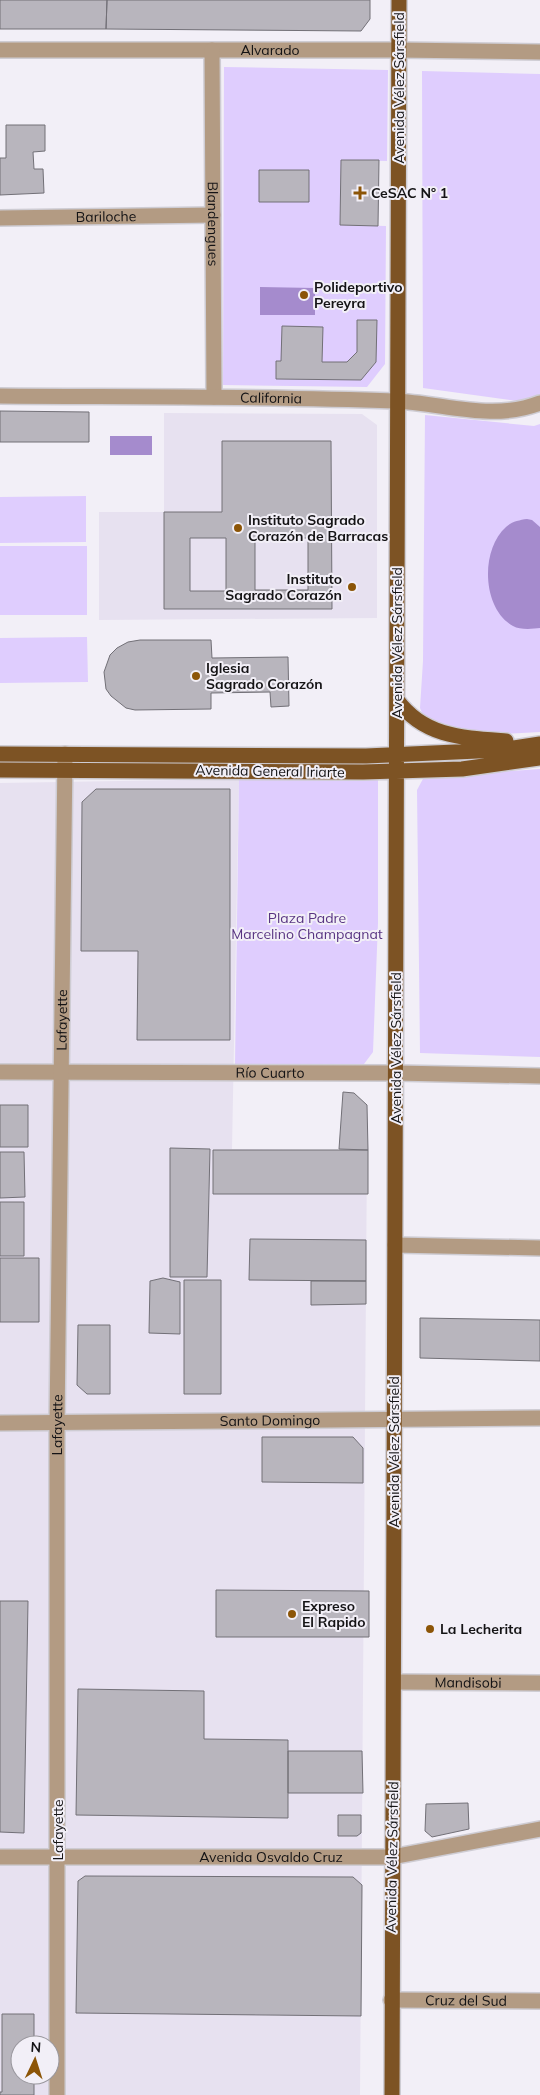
<svg xmlns="http://www.w3.org/2000/svg" width="540" height="2095" font-family="Mulish,sans-serif">
  <style>
    .built { fill: #e7e1f0; fill-rule: evenodd }
    .green { fill: #dfcdfe }
    .water { fill: #a58bcd }
    .building { fill: #b8b5bd; stroke: #727077; fill-rule: evenodd }
    .lines { fill: none; stroke-linecap: round; stroke-linejoin: round }
    .minor-casing { stroke: #ceccd3; stroke-width: 18 }
    .major-casing { stroke: #ceccd3; stroke-width: 18 }
    .minor { stroke: #b39b83; stroke-width: 15 }
    .major { stroke: #7d5324; stroke-width: 15 }
    .poi-dot { fill: #8c5507; stroke: #f2eff7; stroke-width: 2 }
    .labels { text-anchor: middle; dominant-baseline: central; stroke-width: 4; stroke-linejoin: round; paint-order: stroke }
    .street-label { font-size: 14px; fill: #141315; stroke: #f2eff7 }
    .poi-label { font-size: 14px; font-weight: bold; fill: #141315; stroke: #f2eff7; text-anchor: start }
    .park-label { font-size: 14px; fill: #583482; stroke: #f2eff7 }
  </style>
  <rect width="100%" height="100%" fill="#f2eff7"/>
  <path class="built" d="M164,413l198,1 15,11v193l-278,2v-108h65z
    M239,779l-7,370 135,2 -7,944h-360v-1312zM20,2045h30v30h-30z"/>
  <path class="green" d="M224,67l164,3 -1,91 -46,-1 -1,65 46,1 -1,138 -18,23 -144,-2z
    M422,71l118,3v326l-9,3 -108,-15z
    M425,415l109,11 6,-2v308l-57,3 -59,-17 -4,-10 3,-47z
    M86,496v46l-86,1v-46z
    M0,546h87v69h-87z
    M87,637l1,45 -88,1v-45z
    M540,769v288l-120,-4 -3,-263 7,-13z
    M378,778v145l-5,129 -9,12 -129,1 4,-286z"/>
  <path class="water" d="M260,287l55,1v27h-55z
    M110,436h42v19h-42z
    M527,519l5,1 8,7v101c-8,1 -20,2 -27,-2 -31,-17 -33,-76 -7,-99 5,-5 13,-7 21,-8z"/>
  <path class="building" d="M0,0h107l-1,29h-106z
    M107,0h263v19l-9,12 -255,-2z
    M6,125h39v26l-12,1 1,17h9l1,24 -44,2v-37h6z
    M341,160h38l-1,66 -38,-1z
    M259,170h50v32h-50z
    M357,320h20l-1,42 -15,18 -85,-1v-18h5l1,-35 41,1 -1,35h25l10,-10z
    M0,411l89,1v30h-89z
    M222,441h109l1,168h-168v-97h58zM190,538h36v53h-36zM255,538h53v52h-53z
    M140,640h71l1,18 76,-1 1,49 -18,1 -1,-15 -59,1v16l-76,1 -9,-2 -15,-12 -5,-7 -2,-17 6,-17 7,-7 11,-6z
    M96,789h134v251h-93l1,-89h-57l1,-149z
    M343,1092l11,1 13,12 1,45 -29,-1z
    M0,1105h28v42h-28z
    M170,1148l40,1 -3,128h-37z
    M213,1150h155v44h-155z
    M0,1152h24l1,45 -25,1z
    M0,1202h24v54h-24z
    M250,1239l116,1v41l-117,-1z
    M0,1258h39v64h-39z
    M163,1278l17,4v52l-31,-1 1,-52z
    M184,1280h37v114h-37z
    M311,1281h55v23l-55,1z
    M420,1318l120,2v41l-120,-3z
    M78,1325h32v69h-23l-10,-9z
    M262,1437h91l10,11v35l-101,-1z
    M216,1590l153,1v46h-153z
    M0,1601h28l-4,232 -24,-1z
    M78,1689l126,2v48l84,1v78l-212,-3z
    M288,1751h74l1,42h-75z
    M468,1803l1,26 -37,8 -7,-6 1,-27z
    M338,1815h23v18l-4,3h-19z
    M85,1876l268,1 9,8 -1,131 -285,-3 2,-132z
    M2,2014h32v31h-14v30h14v20h-34v-3h2z"/>
  <g class="lines">
    <g class="minor-casing">
      <g id="minor">
        <path id="s1" d="M0,50h399l141,2"/>
        <path id="s2" d="M212,50l2,347"/>
        <path id="s3" d="M0,218l213,-3"/>
        <path id="s4" d="M0,396c131,1 263,0 394,5 50,2 97,21 146,2"/>
        <path id="s5" d="M0,1072l396,1 144,3"/>
        <path d="M395,1245l145,3"/>
        <path id="s6" d="M0,1423l540,-5"/>
        <path id="s7" d="M394,1682l146,1"/>
        <path id="s8" d="M0,1857h392l148,-28"/>
        <path id="s9" d="M391,2000l149,1"/>
        <path id="s10" d="M57,2095v-671l8,-670"/>
      </g>
    </g>
    <g class="major-casing">
      <path id="major" d="M397,700c27,37 66,38 109,41
        M0,754l366,2 134,-6 40,-6
        M0,770l363,2 99,-3 78,-11
        M392,2095l7,-2095"/>
    </g>
    <use href="#minor" class="minor"/>
    <use href="#major" class="major"/>
  </g>
  <g class="poi-dot">
    <path d="M357.5 185.5h5v5h5v5h-5v5h-5v-5h-5v-5h5z"/>
    <circle cx="304" cy="295" r="5"/>
    <circle cx="238" cy="528" r="5"/>
    <circle cx="352" cy="587" r="5"/>
    <circle cx="196" cy="676" r="5"/>
    <circle cx="292" cy="1614" r="5"/>
    <circle cx="430" cy="1629" r="5"/>
  </g>
  <g class="labels">
    <g class="street-label">
      <text stroke="none"><textPath href="#s1" startOffset="270">Alvarado</textPath></text>
      <text transform="translate(399 88) rotate(-90)">Avenida Vélez Sársfield</text>
      <text stroke="none"><textPath href="#s3" startOffset="106">Bariloche</textPath></text>
      <text stroke="none"><textPath href="#s2" startOffset="174">Blandengues</textPath></text>
      <text stroke="none"><textPath href="#s4" startOffset="271">California</textPath></text>
      <text transform="translate(397 643) rotate(-90)">Avenida Vélez Sársfield</text>
      <text transform="translate(270 771) rotate(1)">Avenida General Iriarte</text>
      <text stroke="none"><textPath href="#s10" startOffset="1075">Lafayette</textPath></text>
      <text transform="translate(396 1048) rotate(-90)">Avenida Vélez Sársfield</text>
      <text stroke="none"><textPath href="#s5" startOffset="270">Río Cuarto</textPath></text>
      <text stroke="none"><textPath href="#s6" startOffset="270">Santo Domingo</textPath></text>
      <text stroke="none"><textPath href="#s10" startOffset="670">Lafayette</textPath></text>
      <text transform="translate(394 1452) rotate(-90)">Avenida Vélez Sársfield</text>
      <text stroke="none"><textPath href="#s7" startOffset="74">Mandisobi</textPath></text>
      <text transform="translate(58 1830) rotate(-90)">Lafayette</text>
      <text stroke="none"><textPath href="#s8" startOffset="271">Avenida Osvaldo Cruz</textPath></text>
      <text transform="translate(392 1857) rotate(-89)">Avenida Vélez Sársfield</text>
      <text stroke="none"><textPath href="#s9" startOffset="75">Cruz del Sud</textPath></text>
    </g>
    <g class="poi-label">
      <text x="371" y="193">CeSAC Nº 1</text>
      <text x="314" y="287">Polideportivo<tspan x="314" dy="16">Pereyra</tspan></text>
      <text x="248" y="520">Instituto Sagrado<tspan x="248" dy="16">Corazón de Barracas</tspan></text>
      <text x="342" y="579" text-anchor="end">Instituto<tspan x="342" dy="16">Sagrado Corazón</tspan></text>
      <text x="206" y="668">Iglesia<tspan x="206" dy="16">Sagrado Corazón</tspan></text>
      <text x="302" y="1606">Expreso<tspan x="302" dy="16">El Rapido</tspan></text>
      <text x="440" y="1629">La Lecherita</text>
    </g>
    <g class="park-label">
      <text x="307" y="918">Plaza Padre<tspan x="307" dy="16">Marcelino Champagnat</tspan></text>
    </g>
  </g>
  <g transform="translate(35 2060) rotate(4)"><circle r="24" fill="#f2eff7" stroke="#99979d"/>
  <path d="M0-4L9 19L0 12L-9 19Z" fill="#8c5507"/>
  <text y="-8" font-size="14" font-weight="bold" text-anchor="middle" fill="#141315">N</text>
  </g>
</svg>
